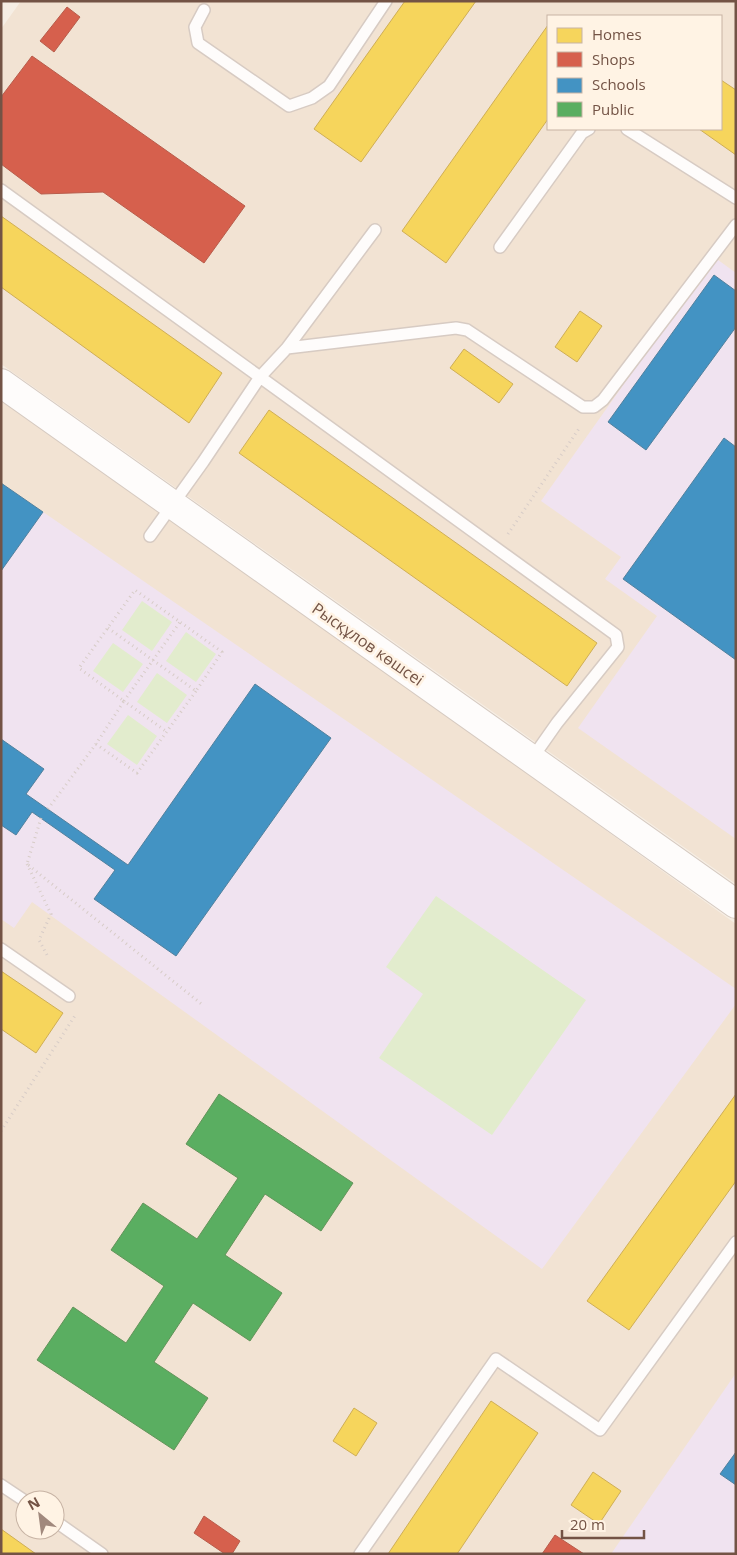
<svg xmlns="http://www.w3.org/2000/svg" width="737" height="1555" font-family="'Open Sans',sans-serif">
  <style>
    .residential { fill: #f2e3d3; fill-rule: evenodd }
    .education { fill: #f0e3f0 }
    .green { fill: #e2eccd }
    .homes { fill: #f6d55c; stroke: #cfae55 }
    .shops { fill: #d6604d; stroke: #b85c4b }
    .schools { fill: #4393c3; stroke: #51809d }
    .public { fill: #5aae61; stroke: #629359 }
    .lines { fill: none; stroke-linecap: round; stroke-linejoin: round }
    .lane-casing { stroke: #d7cbc3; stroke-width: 14 }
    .secondary-casing { stroke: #d6cac1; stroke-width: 30 }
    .path { stroke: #d7ccc7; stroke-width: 3; stroke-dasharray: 1 4; stroke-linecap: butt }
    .lane { stroke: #fefcfb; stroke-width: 11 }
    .secondary { stroke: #fefcfb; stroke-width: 28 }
    .labels { text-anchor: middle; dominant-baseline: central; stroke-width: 5; stroke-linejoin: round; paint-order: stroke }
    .street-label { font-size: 16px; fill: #735345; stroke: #fff3e4 }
  </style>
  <rect width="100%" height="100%" fill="#f6eee4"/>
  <path class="residential" d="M21,1h715v883l-735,-520v-335zM548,16h173v113h-173z
    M1,395l735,529v630h-735zM25,1500h30v30h-30z"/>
  <path class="education" d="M714,257l22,16v566l-158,-111 79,-112 -52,-37 16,-22 -80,-56z
    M1,483l735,506v15l-194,265 -510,-367 -18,26 -13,-9z
    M736,1373v181h-125z"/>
  <path class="green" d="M142,601l30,21 -20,29 -30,-21z
    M186,632l30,22 -20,28 -30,-21z
    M113,643l30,21 -20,28 -30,-21z
    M157,673l30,22 -20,28 -30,-21z
    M128,715l29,21 -20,29 -30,-21z
    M436,896l150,104 -94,135 -113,-77 44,-64 -37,-27z"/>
  <path class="homes" d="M405,1h71l-115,161 -47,-33z
    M548,25v94l-102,144 -44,-32z
    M721,80l15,10v65l-37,-26h22z
    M1,216l221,157 -33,50 -188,-136z
    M580,311l22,15 -25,36 -22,-15z
    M464,349l49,35 -14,19 -49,-35z
    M269,410l328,233 -30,43 -328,-233z
    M1,971l62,42 -27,40 -35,-24z
    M736,1094v87l-107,149 -42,-29z
    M491,1401l47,32 -81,121h-69z
    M354,1408l23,15 -21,33 -23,-15z
    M593,1472l28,19 -22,33 -28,-19z
    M1,1529l35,25h-35z"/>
  <path class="shops" d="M67,7l13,10 -26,35 -14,-11z
    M32,56l213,150 -41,57 -101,-71 -62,2 -40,-30v-67z
    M204,1516l36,25 -8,13h-7l-31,-21z
    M555,1535l29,19h-42z"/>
  <path class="schools" d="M714,275l22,16v36l-90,123 -38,-28z
    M724,438l12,9v213l-113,-81z
    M1,483l42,29 -42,59z
    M255,684l76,54 -155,218 -82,-57 21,-29 -83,-58 -16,23 -15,-10v-86l43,30 -18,25 102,71z
    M736,1452v33l-16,-11z"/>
  <path class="public" d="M219,1094l134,89 -32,48 -56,-37 -40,61 57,38 -32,48 -57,-38 -39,59 54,36 -34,52 -137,-90 36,-53 53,36 38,-57 -53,-36 32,-47 54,36 41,-61 -52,-34z"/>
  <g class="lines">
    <g class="lane-casing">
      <path id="lane" d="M204,10l-9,17 3,16 91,63 23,-8 17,-12 57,-85
        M627,129l109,69
        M1,190l259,187 27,-29 88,-118
        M500,247l82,-114 7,-4
        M287,348l169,-20 11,2 116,77h11l9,-7 133,-175
        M150,536l53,-74 57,-85 356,258 2,12 -61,76 -26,37
        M1,949l68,47
        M1,1485l24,16
        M55,1521l47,33
        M360,1554l136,-195 104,71 136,-188"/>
    </g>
    <g class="secondary-casing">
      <path id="secondary" d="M1,383l735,521"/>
    </g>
    <path class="path" d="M508,534l72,-107
      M108,628l88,63 26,-39 -42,-30
      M96,744l41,29 59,-82
      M48,809l48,-65 28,-43 -45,-33 56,-78 45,32 -56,79 43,31
      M41,818l-14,46 177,142
      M27,864l24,50 -12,26 8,15
      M1,1131l75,-117"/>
    <use href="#lane" class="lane"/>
    <use href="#secondary" class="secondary"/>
  </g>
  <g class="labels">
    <g class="street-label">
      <text transform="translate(368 644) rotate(35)">Рысқұлов көшсеі</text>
    </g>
  </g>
  <rect width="737" height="1555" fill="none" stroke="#735345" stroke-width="5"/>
  <rect x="547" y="15" width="175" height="115" fill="#fff3e4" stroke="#c7b3a4"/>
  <rect x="557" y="28" width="25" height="15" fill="#f6d55c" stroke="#c7b3a4"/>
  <text x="592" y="40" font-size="15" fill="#735345">Homes</text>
  <rect x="557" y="52" width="25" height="15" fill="#d6604d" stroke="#c7b3a4"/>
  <text x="592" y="65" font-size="15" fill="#735345">Shops</text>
  <rect x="557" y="78" width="25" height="15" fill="#4393c3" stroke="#c7b3a4"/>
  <text x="592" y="90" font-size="15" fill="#735345">Schools</text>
  <rect x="557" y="102" width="25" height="15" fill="#5aae61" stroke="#c7b3a4"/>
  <text x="592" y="115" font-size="15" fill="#735345">Public</text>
  <g transform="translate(40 1515) rotate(331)"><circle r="24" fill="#fff3e4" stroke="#c7b3a4"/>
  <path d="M0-4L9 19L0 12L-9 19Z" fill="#a1897d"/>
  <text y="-8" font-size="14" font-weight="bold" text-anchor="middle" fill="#735345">N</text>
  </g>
  <path d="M562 1530v8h82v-8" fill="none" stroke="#735345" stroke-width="2.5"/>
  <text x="570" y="1530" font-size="15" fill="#735345" stroke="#fff3e4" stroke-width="4" paint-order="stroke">20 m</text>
</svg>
